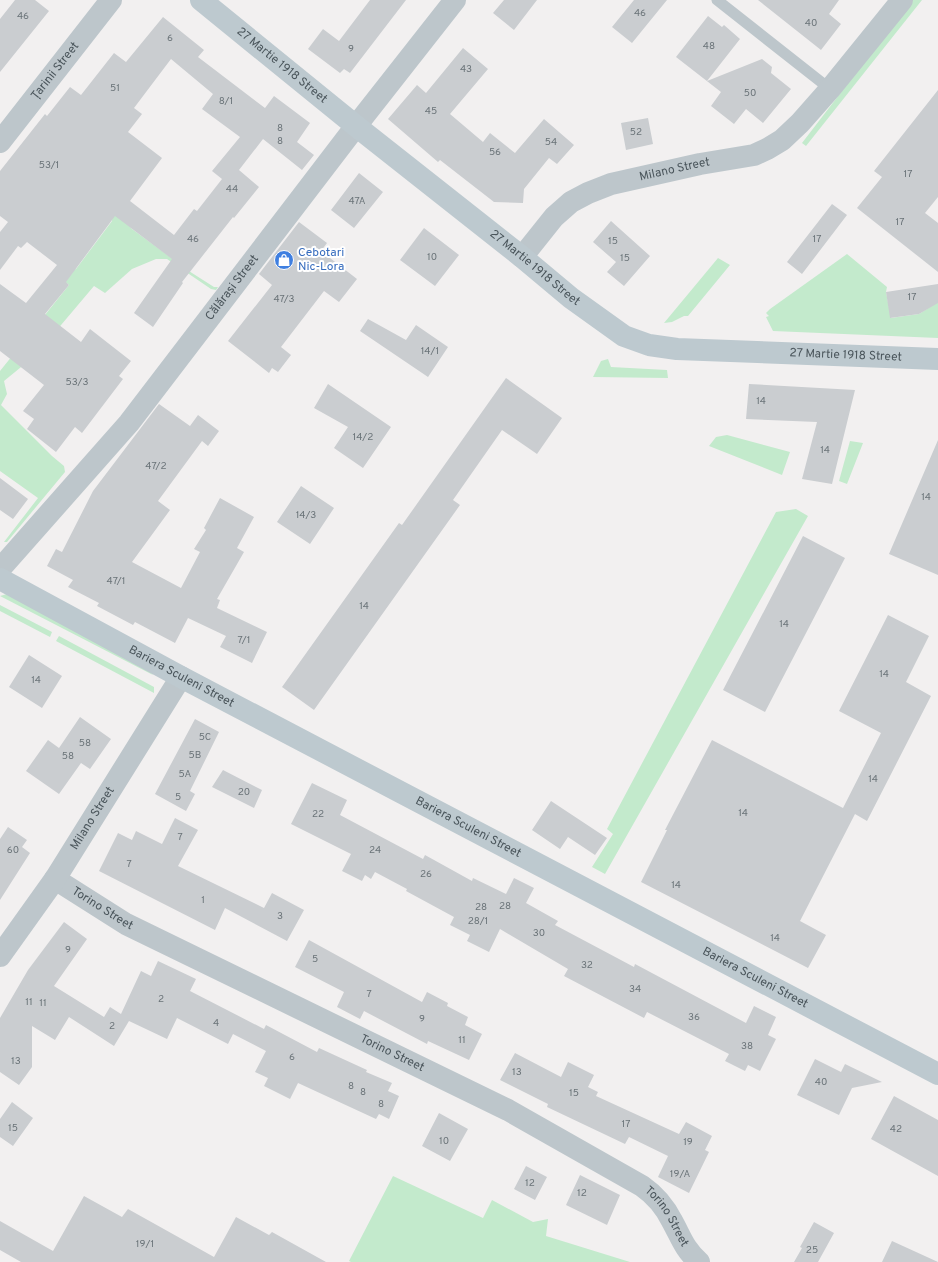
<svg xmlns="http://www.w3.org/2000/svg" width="938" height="1262" font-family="Overpass,sans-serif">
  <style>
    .green { fill: #c3eacc }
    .building { fill: #cacdd0; fill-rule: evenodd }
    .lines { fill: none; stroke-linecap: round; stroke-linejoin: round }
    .service { stroke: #bdc6cb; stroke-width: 11 }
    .minor { stroke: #bdc6cb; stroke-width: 22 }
    .secondary { stroke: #bdc9cf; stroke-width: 22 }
    .labels { text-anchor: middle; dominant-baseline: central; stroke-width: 4; stroke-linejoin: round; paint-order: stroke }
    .number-label { font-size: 10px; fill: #6a7378 }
    .street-label { font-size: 12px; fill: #4a555b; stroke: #fff }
    .shop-label { font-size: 12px; fill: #366cbe; stroke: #fff; text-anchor: start }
  </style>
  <rect width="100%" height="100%" fill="#f2f0f0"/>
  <path class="green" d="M912,0h10l-116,146 -4,-3z
    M113,207l19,22 60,44 22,14h4l-2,3 -5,-1 -44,-30h-11l-24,10 -27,24 -11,-7 -49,58 -19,19 -22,18 3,13 -6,11 51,51 12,10 1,6 -58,70h-3l34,-44 -38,-27v-100l69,-86 -12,-10 19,-6 36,-48z
    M847,254l40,33 -1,5 5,26 28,-4 19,-12v36l-165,-7 -7,-14 3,-1 -3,-3 4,-4z
    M718,258l12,7 -42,51h-4l-12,6 -8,1z
    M608,359l3,8 56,3 1,8 -75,-1 8,-16z
    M727,435l63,17 -8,23 -73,-29 7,-9z
    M850,441l13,2 -16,41 -8,-3z
    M796,509l12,7 -203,358 -13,-7 21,-33 -6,-5 169,-317z
    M7,594l139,73 7,8 -153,-79z
    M0,605l52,27 -2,5 -50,-26z
    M59,636l95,51v6l-98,-52z
    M393,1176l90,42 9,-18 41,22 15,-3 -2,17 84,26h-279l-2,-1z"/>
  <path class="building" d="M15,0h20l14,11 -49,61v-53z
    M370,0h36l-56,73 -6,-4 -4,4 -32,-24 15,-20 16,12z
    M504,0h33l-23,30 -21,-17z
    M634,0h33l-35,43 -20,-16z
    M758,0h81l-10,14 12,10 -20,26z
    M708,16l14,11 2,-2 16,14 -33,42 55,-22 10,8 -1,6 20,16 -28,34 -17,-14 -12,15 -23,-18 10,-14 -45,-35z
    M163,17l41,33 -6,7 67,51 9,-12 36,27 -13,19 17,13 -12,15 -39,-31 -24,31 20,17 -25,31 -1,-1 -51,65 1,1 -30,44 -19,-14 38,-54 -57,-43 -49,66 3,3 -24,29 36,28 9,-13 41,32 -12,15 4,3 -41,54 -7,-6 -19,25 -29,-23 7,-10 -11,-8 21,-26 -44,-34v-67l26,19 31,-38 -30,-23 -6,6 -3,-2 -18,24v-38l8,-10 -8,-6v-45l45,-57 2,2 23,-29 11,8 33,-42 12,9zM171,59l42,35 -11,15 38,28 -28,34 10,8 -25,32 -3,-2 -20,26 -44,-34 32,-43 -34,-26 14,-18 -8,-6z
    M463,48l25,21 -38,45 33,28 7,-9 25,20 29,-34 30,26 -17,19 -8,-6 -25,31 -1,14 -29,-1 -54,-42 -2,2 -50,-43 29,-34 9,8z
    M938,90v107l-13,16 13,10v49l-81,-64 25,-31 -8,-6z
    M648,118l5,26 -27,6 -5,-27z
    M359,173l24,19 -29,36 -23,-18z
    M832,204l15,11 -45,59 -15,-12z
    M611,221l39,35 -26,30 -17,-14 9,-10 -23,-20z
    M299,222l28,21 -6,8 36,28 -18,23 -15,-11 -43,56 10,8 -13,17 -6,-4 -3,5 -41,-32 44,-56 -13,-11z
    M424,228l35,27 -24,31 -35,-26z
    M938,284v19l-19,11 -29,4 -4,-26z
    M368,319l38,21 10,-15 32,22 -20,30 -68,-46z
    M506,378l56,40 -25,36 -35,-24 -49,70 7,5 -146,205 -32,-23 117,-164 3,2z
    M328,384l63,43 -28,41 -29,-20 14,-21 -34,-19z
    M749,384l106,6 -23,94 -30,-5 15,-57 -71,-3z
    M159,404l31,22 8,-11 21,16 -11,15 -6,-5 -44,60 12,9 -38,52 49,26 19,-36 -6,-3 12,-19 -2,-2 16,-30 34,19 -17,31 7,4 -27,47 3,1 -3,8 50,24 -15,31 -32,-16 6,-11 -38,-18 -13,25 -40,-21 -2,3 -36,-19 2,-3 -31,-16 5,-7 -26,-14 9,-17 6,3 31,-61z
    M938,440v135l-49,-21z
    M0,478l28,21 -15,20 -13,-9z
    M301,486l33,22 -24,36 -33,-22z
    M803,536l42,22 -80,154 -42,-22z
    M888,615l41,21 -23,46 25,14 -64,125 -12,-7 -55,107 26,14 -18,33 -167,-86 26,-52h-2l47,-90 131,68 38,-75 -42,-22z
    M29,655l33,21 -20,32 -33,-21z
    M80,717l31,22 -21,30 -9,-6 -22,31 -33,-23 22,-31 11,8z
    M195,719l24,13 -29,59 5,3 -9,17 -31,-17z
    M223,770l39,20 -8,18 -42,-21z
    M312,783l35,17 -7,15 83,44 2,-4 47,26 1,-3 33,16 8,-16 20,10 -8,15 32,18 -3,4 79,42 1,-3 111,59 8,-17 22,11 -8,18 8,4 -16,32 -12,-6 -3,6 -20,-10 4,-7 -82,-42 -3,6 -80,-42 4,-7 -68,-40 -11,23 -22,-11 3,-6 -20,-10 4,-8 -48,-26 1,-2 -32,-17 -4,7 -6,-4 -3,6 -20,-10 9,-17 -60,-30z
    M551,801l56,37 -12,17 -27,-18 -8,12 -28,-19z
    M175,818l23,12 -20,36 86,42 8,-15 32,17 -17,31 -62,-33 -10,22 -116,-59 19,-38 14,7 4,-9 26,13z
    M8,827l19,13 -5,7 8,6 -30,47v-61z
    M64,922l23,17 -33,47 50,31 6,-10 11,7 20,-43 10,5 7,-15 38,18 -6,12 74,38 2,-4 51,27 2,-4 48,22 -1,2 26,11 -4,8 11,5 -10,23 -10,-5 -3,5 -78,-36 -8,16 -26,-13 4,-8 -13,-6 11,-21 -33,-17 -5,10 -51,-26 -10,21 -38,-18 -15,25 -45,-29 -14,23 -23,-14v41l-13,18 -19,-13v-54l28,-48z
    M309,940l113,62 5,-10 21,11 -1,3 21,11 -3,8 17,9 -13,26 -41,-19 -1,3 -63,-33 -4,8 -23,-12 7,-15 -49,-25z
    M515,1053l46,24 7,-15 26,13 -6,12 10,5 -2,4 83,38 7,-12 26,14 -7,14 4,2 -20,41 -31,-16 10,-21 -39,-19 -4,7 -78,-37 1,-3 -48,-24z
    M815,1059l26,13 4,-8 37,18 -30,6 -13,27 -42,-20z
    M894,1096l44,24v56l-67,-37z
    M12,1102l21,16 -20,28 -13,-9v-18z
    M439,1113l29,16 -18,32 -28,-15z
    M526,1166l21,11 -12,23 -21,-11z
    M580,1175l40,20 -13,30 -41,-20z
    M84,1196l38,21 6,-8 86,48 22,-40 33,18 3,-3 54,30h-305l-21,-12v-29l53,30z
    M814,1222l20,11 -16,29h-24l8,-14 -2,-1z
    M892,1241l46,21h-56z"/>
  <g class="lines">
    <path class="service" d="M717,0l113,89"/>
    <g class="minor">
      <path id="s1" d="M0,142l111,-142"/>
      <path id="s2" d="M522,257l32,-40 17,-15 17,-9 23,-9 89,-20 54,-9 13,-6 15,-9 18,-17 30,-34 72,-89"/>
      <path id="s3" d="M0,569l129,-146 227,-297 99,-126"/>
      <path id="s4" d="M55,879l71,45 382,186 134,76c13,9 23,21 30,35 9,16 12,28 27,41"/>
      <path id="s5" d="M0,956l55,-77 126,-202"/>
    </g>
    <g class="secondary">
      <path id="s6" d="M201,0l155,126 166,131 49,41 53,38 25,9 28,4 261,10"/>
      <path id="s7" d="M0,579l181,98 757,397"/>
    </g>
  </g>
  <defs>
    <g id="shop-disc" transform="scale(1)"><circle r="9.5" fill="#3f7fe0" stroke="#fff"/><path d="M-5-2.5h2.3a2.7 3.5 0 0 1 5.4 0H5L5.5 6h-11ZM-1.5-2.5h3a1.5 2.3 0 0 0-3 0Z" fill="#fff"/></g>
  </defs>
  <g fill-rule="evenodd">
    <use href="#shop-disc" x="284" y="260"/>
  </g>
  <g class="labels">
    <g class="number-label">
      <text x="640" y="13">46</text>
      <text x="23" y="16">46</text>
      <text x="811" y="23">40</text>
      <text x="170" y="38">6</text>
      <text x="709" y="46">48</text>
      <text x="351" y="49">9</text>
      <text x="466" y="69">43</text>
      <text x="115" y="88">51</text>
      <text x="750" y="93">50</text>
      <text x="226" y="101">8/1</text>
      <text x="431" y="111">45</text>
      <text x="280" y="128">8</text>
      <text x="636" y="132">52</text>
      <text x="280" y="141">8</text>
      <text x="551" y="142">54</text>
      <text x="495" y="152">56</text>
      <text x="49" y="165">53/1</text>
      <text x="908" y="174">17</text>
      <text x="232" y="189">44</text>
      <text x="357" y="201">47A</text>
      <text x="900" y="222">17</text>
      <text x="193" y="239">46</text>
      <text x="817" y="239">17</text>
      <text x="613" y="241">15</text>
      <text x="432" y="257">10</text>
      <text x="625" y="258">15</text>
      <text x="912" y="297">17</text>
      <text x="284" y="299">47/3</text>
      <text x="430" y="351">14/1</text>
      <text x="77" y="382">53/3</text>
      <text x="761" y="401">14</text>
      <text x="363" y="437">14/2</text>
      <text x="825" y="450">14</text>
      <text x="156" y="466">47/2</text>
      <text x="926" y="497">14</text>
      <text x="306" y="515">14/3</text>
      <text x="116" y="581">47/1</text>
      <text x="364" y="606">14</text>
      <text x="784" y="624">14</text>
      <text x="244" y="640">7/1</text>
      <text x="884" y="674">14</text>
      <text x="36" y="680">14</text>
      <text x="205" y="737">5C</text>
      <text x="85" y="743">58</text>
      <text x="195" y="755">5B</text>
      <text x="68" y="756">58</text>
      <text x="185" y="774">5A</text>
      <text x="873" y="779">14</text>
      <text x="244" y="792">20</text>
      <text x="178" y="797">5</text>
      <text x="743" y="813">14</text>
      <text x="318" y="814">22</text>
      <text x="180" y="837">7</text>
      <text x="13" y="850">60</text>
      <text x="375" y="850">24</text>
      <text x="129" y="864">7</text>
      <text x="426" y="874">26</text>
      <text x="676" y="885">14</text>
      <text x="203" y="900">1</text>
      <text x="505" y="906">28</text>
      <text x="481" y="907">28</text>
      <text x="280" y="916">3</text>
      <text x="478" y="921">28/1</text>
      <text x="539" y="933">30</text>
      <text x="775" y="938">14</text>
      <text x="68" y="950">9</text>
      <text x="315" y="959">5</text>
      <text x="587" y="965">32</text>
      <text x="635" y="989">34</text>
      <text x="369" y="994">7</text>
      <text x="161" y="999">2</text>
      <text x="29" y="1002">11</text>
      <text x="43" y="1003">11</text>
      <text x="694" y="1017">36</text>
      <text x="422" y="1019">9</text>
      <text x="216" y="1023">4</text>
      <text x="112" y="1026">2</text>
      <text x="462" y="1040">11</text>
      <text x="747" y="1046">38</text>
      <text x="292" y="1057">6</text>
      <text x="16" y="1061">13</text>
      <text x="517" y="1072">13</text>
      <text x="821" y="1082">40</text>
      <text x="351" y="1086">8</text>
      <text x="363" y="1092">8</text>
      <text x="574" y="1093">15</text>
      <text x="381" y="1104">8</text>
      <text x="626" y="1124">17</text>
      <text x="13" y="1128">15</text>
      <text x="896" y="1129">42</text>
      <text x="444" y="1141">10</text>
      <text x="688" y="1142">19</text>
      <text x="680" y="1174">19/A</text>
      <text x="530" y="1183">12</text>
      <text x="582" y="1193">12</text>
      <text x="145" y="1244">19/1</text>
      <text x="812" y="1250">25</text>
    </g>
    <g class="street-label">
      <text stroke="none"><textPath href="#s6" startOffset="104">27 Martie 1918 Street</textPath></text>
      <text stroke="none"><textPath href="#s1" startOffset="90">Țarinii Street</textPath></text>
      <text stroke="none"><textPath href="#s2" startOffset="183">Milano Street</textPath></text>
      <text stroke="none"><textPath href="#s6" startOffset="428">27 Martie 1918 Street</textPath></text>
      <text stroke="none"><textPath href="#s3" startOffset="365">Călărași Street</textPath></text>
      <text stroke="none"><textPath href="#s6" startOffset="764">27 Martie 1918 Street</textPath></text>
      <text stroke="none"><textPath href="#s7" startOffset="206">Bariera Sculeni Street</textPath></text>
      <text stroke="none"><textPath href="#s5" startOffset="166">Milano Street</textPath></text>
      <text stroke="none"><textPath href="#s7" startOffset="530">Bariera Sculeni Street</textPath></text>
      <text stroke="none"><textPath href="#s4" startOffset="56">Torino Street</textPath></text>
      <text stroke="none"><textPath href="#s7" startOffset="854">Bariera Sculeni Street</textPath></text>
      <text stroke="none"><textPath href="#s4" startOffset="380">Torino Street</textPath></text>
      <text stroke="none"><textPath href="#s4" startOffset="703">Torino Street</textPath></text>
    </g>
    <g class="shop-label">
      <text x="298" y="253">Cebotari<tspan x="298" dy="14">Nic-Lora</tspan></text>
    </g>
  </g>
</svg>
